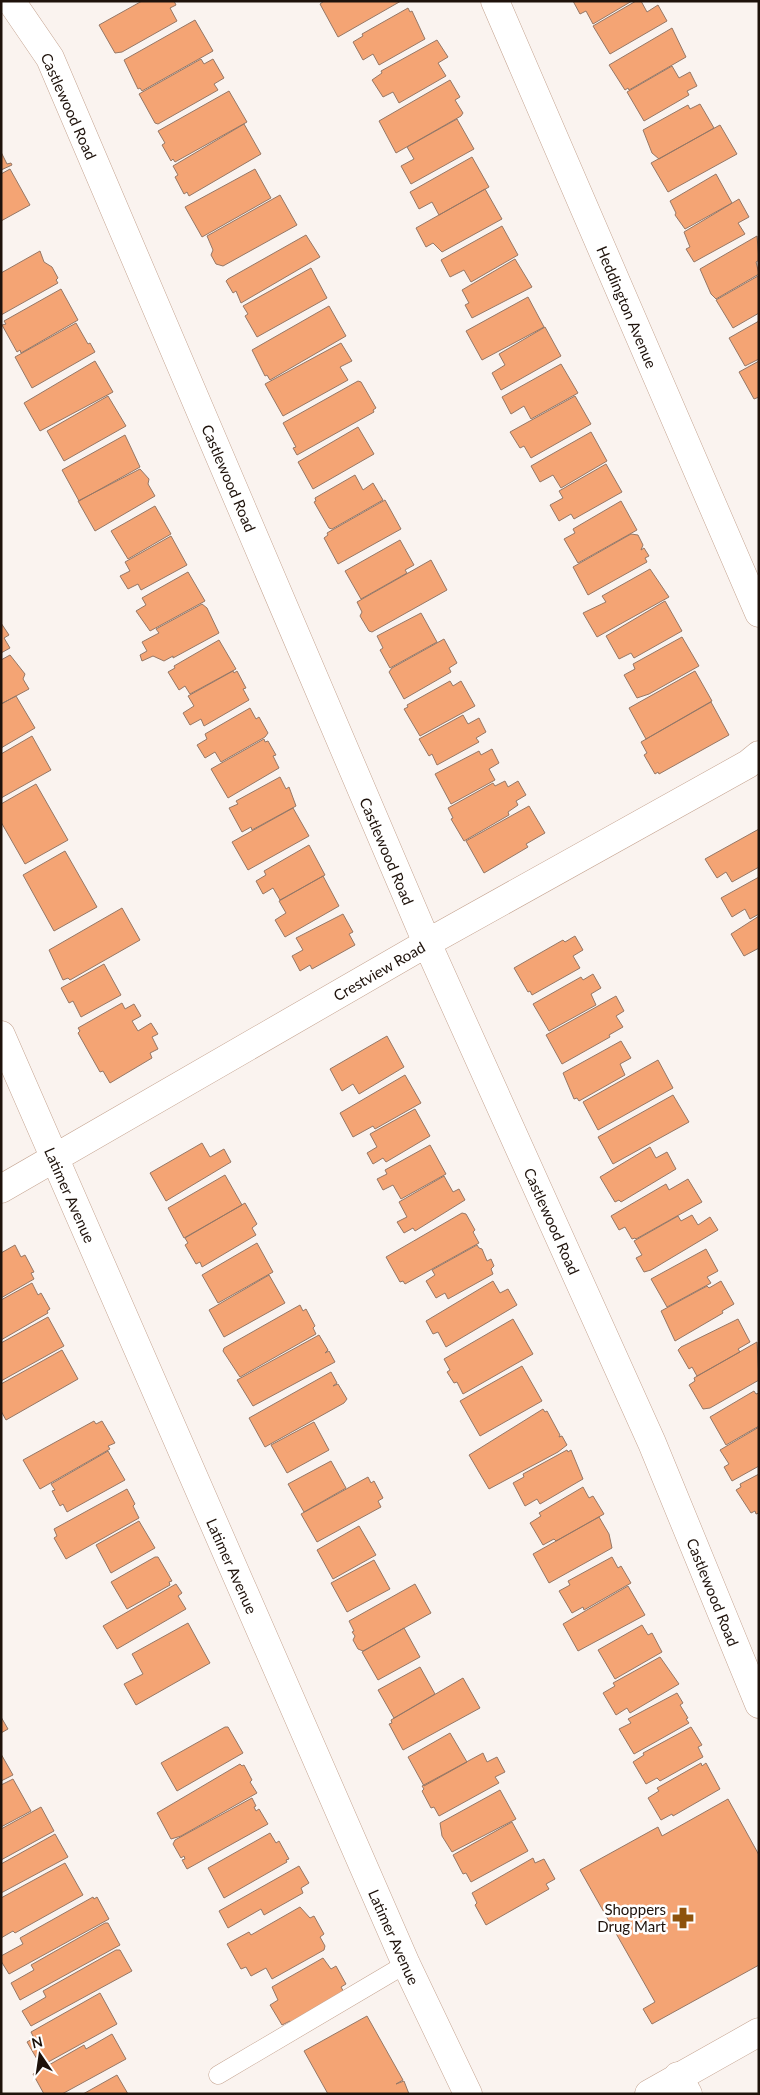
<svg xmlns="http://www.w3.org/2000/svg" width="760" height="2095" font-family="Lato,sans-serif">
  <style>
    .building { fill: #f4a474; stroke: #967765 }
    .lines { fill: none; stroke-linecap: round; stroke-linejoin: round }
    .lane-casing { stroke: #c5a491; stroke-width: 19 }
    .street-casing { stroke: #c5a491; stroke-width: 29 }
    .primary-casing { stroke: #c5a491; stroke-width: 29 }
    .lane { stroke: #fff; stroke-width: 18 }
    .street { stroke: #fff; stroke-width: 28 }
    .primary { stroke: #fff; stroke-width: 28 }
    .labels { text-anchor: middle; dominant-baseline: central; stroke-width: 5; stroke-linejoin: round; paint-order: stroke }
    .street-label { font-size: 15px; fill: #1e120b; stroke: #fff }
    .poi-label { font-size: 15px; fill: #1e120b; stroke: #fff; text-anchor: end }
  </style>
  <rect width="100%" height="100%" fill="#faf3ef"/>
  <path class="building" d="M142,1h32l2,4 -6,3 7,13 -55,31 -7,1 -16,-28z
    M324,1h77l-63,36 -18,-33z
    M573,1h59l-39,23 -7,-13 -6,3z
    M636,1h5l6,11 11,-7 9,16 -57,33 -17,-28z
    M408,8l2,4 2,-1 13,28 -46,26 -6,-11 -10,6 -10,-18 10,-6 -1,-2z
    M195,20l18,31 -71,40 -2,-3 -2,1 -14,-29z
    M672,28l14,29 -57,33 -1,-2 -3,2 -16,-25z
    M437,40l11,17 -10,6 8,13 -47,27 -6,-11 -10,5 -11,-17 10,-7 -1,-2z
    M201,59l3,5 9,-5 11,19 -10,6 4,6 -60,34 -3,-1 -16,-29z
    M672,66l7,12 11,-6 7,14 -10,5 2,4 -45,26 -17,-29z
    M450,80l10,17 -5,3 8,13 -2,3 -65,37 -17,-32z
    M229,91l18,31 -72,40 -2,-3 -2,2 -9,-16 3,-2 -7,-12z
    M700,104l14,24 -55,31 -7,-6 -9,-23 45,-25 2,4z
    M457,119l17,30 -63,35 -10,-18 13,-7 -7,-12z
    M244,124l17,30 -72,42 -2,-4 -3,2 -9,-17 3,-2 -5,-9z
    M720,125l17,29 -69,38 -17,-29z
    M1,152l6,12 4,-1 1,2 -11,5z
    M472,157l17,30 -50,28 -7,-13 -13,7 -9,-17z
    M10,169l20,36 -29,16v-47z
    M255,169l16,29 -69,39 -17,-30z
    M716,174l16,29 -47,26 -10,-14 1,-2 -6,-12z
    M485,189l17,30 -60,33 -9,-9 -7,4 -10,-19z
    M280,195l17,30 -74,41 -7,-2 -5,-9 2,-5 -6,-14z
    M739,199l10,18 -11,6 7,11 -51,28 -8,-13 4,-2 -6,-15z
    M502,226l16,29 -47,27 -7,-12 -14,7 -9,-17z
    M306,235l14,22 -79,46 -5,-12 -3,2 -7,-12 2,-2z
    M757,236l2,24 -3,2 3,12 -43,25 -5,-5 -11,-25z
    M40,251l4,11 8,5 6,11 -2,2 2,3 -57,32v-42z
    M515,259l17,28 -60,31 -7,-13 4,-2 -7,-13z
    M311,268l16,30 -70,39 -12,-21 3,-2 -5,-8z
    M758,276l1,37 -26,15 -17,-28z
    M61,289l17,31 -57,33 -1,-3 -3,2 -15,-27 4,-1 -2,-3z
    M528,297l16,30 -62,33 -16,-29z
    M329,306l17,30 -76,44 -3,-5 -2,1 -13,-26z
    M759,321v38l-14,7 -16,-28z
    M76,323l12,21 2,-1 5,9 -63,36 -17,-31z
    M545,327l16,29 -60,34 -9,-17 13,-8 -6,-11z
    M341,343l11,18 -12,6 8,13 -65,36 -18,-32z
    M95,361l18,31 -73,39 -16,-28z
    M759,361v36l-5,2 -15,-27z
    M561,364l17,29 -47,26 -7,-13 -13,8 -9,-17z
    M358,381l3,1 15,26 -3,2 1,2 -77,43 -4,-7 3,-1 -13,-24z
    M108,396l18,30 -62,35 -17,-30z
    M575,396l16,28 -60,34 -7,-12 -4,2 -10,-16z
    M358,427l16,27 -61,35 -15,-27z
    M591,432l16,29 -46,27 -8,-13 -13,7 -9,-16z
    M125,435l15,32 -61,34 -17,-31z
    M606,464l16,28 -48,27 -3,-5 -12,7 -9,-16 13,-7 -4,-7z
    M140,469l9,10 -1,5 7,12 -60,35 -17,-30z
    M355,475l8,15 10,-7 10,17 -51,29 -3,-1 -15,-26 2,-1 -1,-3z
    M385,500l16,29 -63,35 -14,-26 4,-3 -1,-2z
    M621,501l16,29 -59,33 -14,-24 11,-6 -2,-4z
    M155,506l16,28 -43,25 -17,-28z
    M631,534l7,1 5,10 -2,5 3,-2 5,8 -4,2 2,4 -59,33 -15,-28z
    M171,536l16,29 -46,25 -3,-6 -10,5 -8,-13 10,-5 -5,-9z
    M400,540l14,25 -9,5 2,3 -46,26 -16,-28z
    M431,560l16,30 -75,42 -3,-1 -9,-15 2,-4 -5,-10z
    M650,569l19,28 -72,40 -14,-24 23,-11 -4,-6z
    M188,572l17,29 -55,30 -14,-20 10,-6 -4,-7z
    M665,601l17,30 -48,27 -3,-5 -12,6 -13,-23z
    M202,604l5,4 12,25 -46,25v-2l-9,5 -11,-5 -11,5 -2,-6 7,-4 -5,-9 17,-9 -3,-4z
    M421,613l16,29 -47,26 -10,-18 3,-2 -6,-12z
    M1,623l8,12 -5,3 6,10 -9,5z
    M682,637l17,29 -50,28 -12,4 -13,-23 11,-6 -2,-5z
    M444,639l13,24 -8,5 2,4 -47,27 -15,-27 3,-4z
    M219,640l17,29 -46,25 -5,-8 -6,4 -11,-18 7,-4 -1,-2z
    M10,655l15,19 -2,5 6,10 -28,15v-44z
    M233,671l1,2 3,-2 9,17 -3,1 6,11 -45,26 -3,-7 -11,6 -7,-12 11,-7 -6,-10z
    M695,671l17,30 -66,38 -17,-31z
    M450,681l3,5 8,-5 14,25 -55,30 -16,-27 4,-2 -1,-2z
    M16,696l19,32 -34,20v-44z
    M711,702l18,33 -70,39 -1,-2 -3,2 -11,-19 3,-2 -6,-11z
    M250,708l6,11 3,-2 9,16 -3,4 -44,25 -6,-10 -10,6 -8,-13 10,-6 -2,-5z
    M463,715l5,9 11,-6 7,14 -10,6 3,4 -42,23 -5,-11 -3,2 -10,-17z
    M32,736l19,34 -50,28v-44z
    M264,739l1,3 3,-1 8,14 -3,1 6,12 -51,30 -17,-29z
    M492,749l7,14 -10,6 6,11 -44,24 -16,-30 44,-23 2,4z
    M280,777l6,12 3,-2 7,19 -44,24 -1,-3 -9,5 -13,-24 9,-4 -2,-3z
    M505,781l3,6 10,-6 8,14 -10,6 2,4 -10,7 1,3 -45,26 -13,-22 2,-1 -5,-10 45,-25 2,3z
    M36,784l32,56 -43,24 -24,-42v-18z
    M529,806l16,27 -19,11 2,3 -44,26 -18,-32z
    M293,808l16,28 -61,34 -16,-28z
    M759,829v38l-27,15 -6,-10 -9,6 -12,-19z
    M309,845l16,30 -45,25 -7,-12 -10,6 -7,-13 10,-6 -2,-4z
    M65,851l32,56 -43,24 -31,-56z
    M323,876l16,30 -54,31 -10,-17 11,-7 -7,-12z
    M759,877v37l-9,5 -5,-10 -13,8 -11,-19z
    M122,908l18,32 -70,40 -2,-2 -5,2 -14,-30z
    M343,914l10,18 -4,2 6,11 -43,24 -2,-4 -10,6 -8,-15 11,-6 -7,-12z
    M759,916v32l-15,8 -13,-22z
    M575,936l8,14 -10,6 7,12 -48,27 -2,-4 -2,1 -14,-24 49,-28 2,2z
    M104,964l17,31 -40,22 -8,-16 -4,2 -8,-15z
    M593,974l8,14 -10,6 5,11 -47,26 -16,-27 48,-27 2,3z
    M616,996l8,15 -8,5 7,11 -14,8 1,2 -48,27 -16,-29z
    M122,1003l3,6 9,-5 7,12 -9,5 6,10 13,-8 7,11 -6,3 6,12 -8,4 2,5 -42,25 -7,-12 -3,1 -22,-39 2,-2 -2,-3z
    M387,1036l17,31 -45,27 -6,-10 -11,7 -12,-22z
    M621,1041l10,17 -11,6 5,11 -46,26 -2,-3 -3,1 -11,-26z
    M658,1060l15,28 -75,42 -15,-28z
    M405,1075l16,28 -46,26 -2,-3 -20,11 -13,-24z
    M673,1095l16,27 -76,42 -15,-27z
    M415,1109l15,27 -44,26 -3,-4 -10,6 -6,-11 10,-6 -7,-13z
    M202,1143l8,14 14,-8 7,13 -65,39 -16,-28z
    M430,1145l16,29 -45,25 -8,-14 -10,5 -6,-11 10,-5 -2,-4z
    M650,1147l6,11 11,-6 9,17 -55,33 -2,-2 -4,2 -15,-25z
    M225,1175l17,30 -58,33 -16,-30z
    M444,1176l9,16 6,-3 6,11 -50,31 -2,-3 -9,5 -7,-11 10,-5 -8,-15z
    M688,1179l14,23 -66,37 -1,-1 -3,1 -7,-12 -6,3 -8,-14 55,-32 3,6z
    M245,1203l12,21 -5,4 4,7 -54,32 -2,-5 -4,2 -11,-19 3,-2 -3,-5z
    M462,1213l4,1 9,16 -2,2 6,11 -74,41 -2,-3 -3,1 -14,-25z
    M692,1215l6,10 12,-8 8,13 -67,40 -7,2 -8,-14 6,-3 -8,-14 44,-25 3,5z
    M257,1243l16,29 -55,31 -16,-28z
    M15,1245l6,12 4,-2 9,17 -3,1 3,6 -33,19v-45z
    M477,1245l2,3 3,1 5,12 4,-2 3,7 -3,3 2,5 -45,25 -3,-6 -9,5 -10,-17 9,-6 -3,-5z
    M706,1249l12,22 -11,6 4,6 -44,24 -16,-28z
    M269,1275l16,28 -61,34 -15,-27z
    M493,1281l7,12 8,-4 9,16 -71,42 -8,-15 -5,2 -7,-13z
    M721,1281l13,23 -12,7 1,2 -48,28 -14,-30 46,-25 2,2z
    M32,1283l6,12 3,-2 9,16 -3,2 1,2 -47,27v-40z
    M300,1305l3,6 3,-2 9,17 -2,2 3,6 -76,43 -17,-26 1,-3z
    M48,1317l16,29 -63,35v-38z
    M513,1319l20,35 -70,40 -6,-12 -3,1 -7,-11 3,-2 -6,-11z
    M738,1319l12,23 -12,7 2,3 -43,24 -5,-9 -3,2 -11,-19 3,-3z
    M319,1335l9,15 -3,3 4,-2 6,11 -82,44 -16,-26z
    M757,1342l2,38 -49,28 -7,1 -14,-24 6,-4 -1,-3z
    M62,1350l16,29 -72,41 -5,-9v-27z
    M522,1366l20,35 -62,35 -20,-35z
    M331,1372l6,11 -4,3 5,-2 9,15 -3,4 -79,44 -16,-29z
    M754,1391l2,3 3,-1v33l-33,19 -16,-28z
    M543,1409l2,3 2,-1 13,24 -1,2 3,-1 5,9 -9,7 -69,37 -20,-34z
    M94,1421l2,3 6,-3 13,22 -7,3 2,3 -70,40 -17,-29z
    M314,1422l15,28 -42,23 -16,-28z
    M759,1427v39l-27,15 -8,-14 5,-3 -9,-14z
    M567,1450l1,2 3,-2 12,29 -43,25 -3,-5 -12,7 -12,-23 11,-6 -1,-3z
    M108,1451l17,29 -58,32 -4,-8 -3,2 -8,-15 3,-1 -4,-6z
    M331,1461l15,27 -42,24 -16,-28z
    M759,1474v39l-3,1 -1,-3 -4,2 -15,-23 5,-3 -1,-3z
    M368,1477l3,6 3,-2 9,17 -5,3 3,6 -64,35 -16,-28z
    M583,1487l6,11 4,-2 11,18 -48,27 -2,-2 -11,6 -13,-22 11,-7 -2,-3z
    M127,1489l8,15 -2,2 6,12 -73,41 -12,-21 3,-2 -3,-7z
    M599,1517l10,17 3,14 -63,35 -16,-29z
    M139,1521l16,27 -44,25 -15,-28z
    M359,1526l17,29 -43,24 -16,-29z
    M155,1557h3l14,24 -3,1 1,3 -43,24 -16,-27z
    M612,1557l6,11 3,-2 10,17 -47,27 -1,-3 -11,6 -13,-22 11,-6 -2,-4z
    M374,1560l16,29 -43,23 -16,-29z
    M176,1584l6,9 -4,3 8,13 -69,40 -14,-23z
    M415,1584l16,29 -68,38 -5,-2 -5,-9 2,-4 -3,-4 2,-1 -5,-10z
    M628,1586l17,29 -67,36 -15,-27z
    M188,1623l22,40 -74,42 -12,-21 19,-10 -11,-20z
    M642,1625l6,10 4,-2 10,19 -47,27 -17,-29z
    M404,1628l16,29 -42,23 -16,-28z
    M660,1657l19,27 -49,29 -3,-5 -11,7 -13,-22 12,-7 -2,-3z
    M420,1667l15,27 -41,24 -16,-28z
    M463,1678l17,30 -77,42 -14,-26 3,-1 -1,-3z
    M677,1693l6,10 -3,2 8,13 -2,1 3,4 -55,31 -15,-25 12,-6 -3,-4z
    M1,1717l7,12 -7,4z
    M225,1727h3l15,26 -66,38 -16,-28z
    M691,1727l11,18 -4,2 5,10 -43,24 -3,-3 -11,6 -13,-22 11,-7 -1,-2z
    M450,1733l17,29 -43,24 -16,-29z
    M483,1753l4,9 10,-5 8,15 -10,5 4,6 -60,33 -5,-9 -3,1 -9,-17 2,-2 -2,-3z
    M1,1754l12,21 -12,6z
    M701,1763l1,3 4,-3 14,26 -47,27 -1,-2 -11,6 -13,-22 11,-7 -2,-3z
    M240,1764l2,2 2,-1 8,15 -2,2 7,11 -76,43 -10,3 -14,-26z
    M13,1779l18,32 -30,16v-42z
    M500,1790l16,29 -64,33 -10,-16 -2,-13z
    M252,1798l4,8 -2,1 2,4 3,-2 9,15 -81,45 -5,-9 3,-1 -1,-3 -3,2 -8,-14 2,-4z
    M728,1799l31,56v110l-107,59 -9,-15 12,-7 -75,-132 78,-43 4,9z
    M41,1807l13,24 -53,29v-31z
    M512,1822l16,29 -57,31 -5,-9 -3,1 -10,-19z
    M270,1833l6,10 3,-2 10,18 -3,1 1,2 -63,36 -16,-30z
    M55,1834l13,23 -67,36v-29z
    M533,1858l2,5 9,-4 11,20 -9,5 3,5 -63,36 -11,-20 2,-2 -5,-10z
    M65,1863l18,32 -68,38 -2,-2 -12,7v-40z
    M299,1866l10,17 -8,5 2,5 -39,22 -3,-6 -33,19 -9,-17z
    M93,1897l1,2 3,-2 12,22 -100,55 -8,-13v-5l22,-12 -3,-6z
    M300,1907l10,11 4,-2 10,18 -4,3 5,9 -1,4 -52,29 -6,-11 -15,8 -5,-9 -5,2 -14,-25 22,-12 2,3z
    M105,1923h3l12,22 -100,55 -9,-17 23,-13 -3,-5z
    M116,1950h4l12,21 -101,55 -9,-15 24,-14 -3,-6z
    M323,1958l8,11 5,-3 10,18 -5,3 5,9 -52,31 -4,-6 -8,4 -12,-20 8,-5 -6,-13z
    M100,1993l17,31 -76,42 -14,-24 7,-4 -3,-6z
    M367,2016l36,64 -7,4 8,-3 5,13h-81l-24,-43z
    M112,2034l14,25 -64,35h-18l-11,-20 51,-29 2,4z
    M117,2075l11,19h-45z"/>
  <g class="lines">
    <g class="lane-casing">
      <path id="lane" d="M218,2075l188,-111"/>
    </g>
    <g class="street-casing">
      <path id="street" d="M11,1l39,57 377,885 225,500 107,261
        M495,1l264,612
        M1,1035l405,929 62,130
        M1,1189l426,-246 321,-179 11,-9
        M678,2076l10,18"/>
    </g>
    <g class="primary-casing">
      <path id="primary" d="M649,2094l110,-62"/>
    </g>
    <use href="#lane" class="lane"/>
    <use href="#street" class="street"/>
    <use href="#primary" class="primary"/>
  </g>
  <defs>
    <g id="pharmacy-bare" transform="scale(1.725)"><path d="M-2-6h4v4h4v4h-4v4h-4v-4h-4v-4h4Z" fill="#8d530d" stroke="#fff" stroke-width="2.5" paint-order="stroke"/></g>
  </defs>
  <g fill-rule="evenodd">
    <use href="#pharmacy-bare" x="683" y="1918"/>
  </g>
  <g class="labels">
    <g class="street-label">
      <text transform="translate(69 106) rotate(66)">Castlewood Road</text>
      <text transform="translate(627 307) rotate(67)">Heddington Avenue</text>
      <text transform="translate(229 478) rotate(67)">Castlewood Road</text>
      <text transform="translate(387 851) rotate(67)">Castlewood Road</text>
      <text transform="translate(379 971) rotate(-30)">Crestview Road</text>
      <text transform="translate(70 1195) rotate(66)">Latimer Avenue</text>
      <text transform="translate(552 1221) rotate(66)">Castlewood Road</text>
      <text transform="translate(232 1566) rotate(66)">Latimer Avenue</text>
      <text transform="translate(713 1592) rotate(68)">Castlewood Road</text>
      <text transform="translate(394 1937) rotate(66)">Latimer Avenue</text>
    </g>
    <g class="poi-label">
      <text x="666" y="1909">Shoppers<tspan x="666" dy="17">Drug Mart</tspan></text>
    </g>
  </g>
  <rect width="760" height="2095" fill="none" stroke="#1e120b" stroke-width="5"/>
  <g transform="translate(40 2055) rotate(347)" stroke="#ffffff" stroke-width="4" paint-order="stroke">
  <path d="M0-4L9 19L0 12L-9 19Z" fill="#1e120b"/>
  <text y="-8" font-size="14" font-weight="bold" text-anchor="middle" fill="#1e120b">N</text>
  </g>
</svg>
